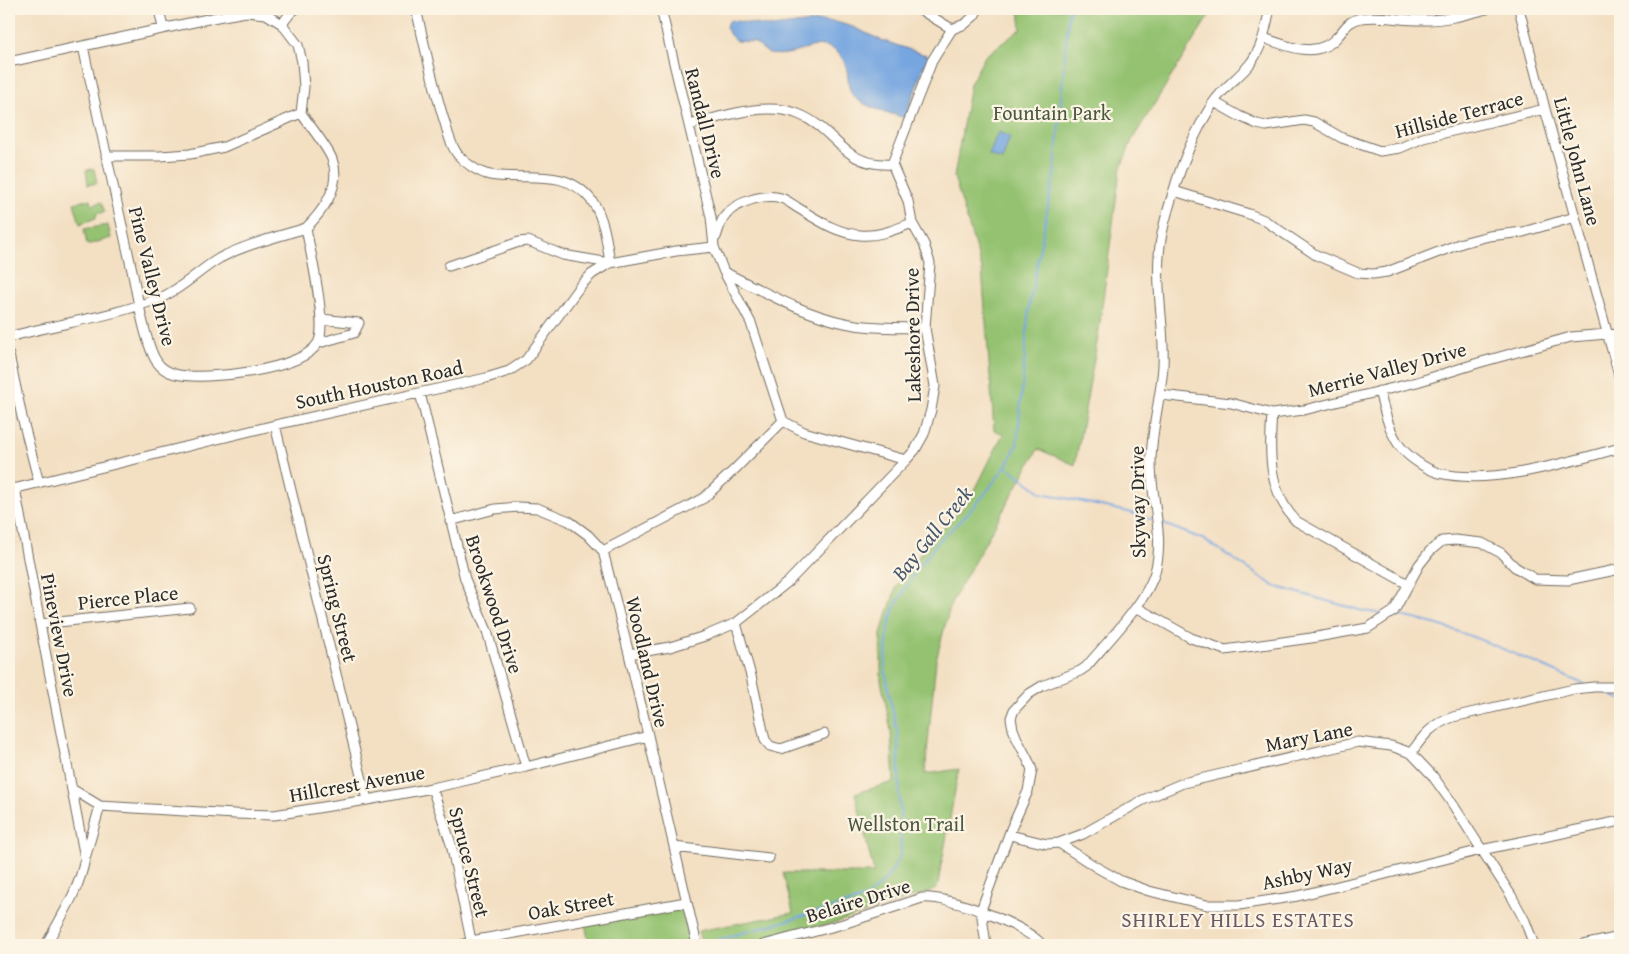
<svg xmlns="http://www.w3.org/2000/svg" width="1629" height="954" font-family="'Gentium Book Plus',serif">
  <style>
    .green { fill: #94c271; stroke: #60764e }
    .water { fill: #76a6e0; stroke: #506886 }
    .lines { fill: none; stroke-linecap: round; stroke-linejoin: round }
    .stream { stroke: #76a6e0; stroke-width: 2 }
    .minor-casing { stroke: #716a60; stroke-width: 11 }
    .minor { stroke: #fff; stroke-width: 9 }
    .labels { text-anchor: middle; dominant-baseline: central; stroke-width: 4.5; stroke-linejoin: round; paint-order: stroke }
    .park-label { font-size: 20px; fill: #4a5840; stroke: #fcf5e5 }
    .street-label { font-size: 20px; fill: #2b2b2b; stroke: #fcf5e5 }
    .water-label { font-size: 21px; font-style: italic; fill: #45566a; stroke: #fcf5e5 }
    .neighbourhood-label { font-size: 21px; letter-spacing: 1px; fill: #6c5965; stroke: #fcf5e5 }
  </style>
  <rect width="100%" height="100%" fill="#fcf5e5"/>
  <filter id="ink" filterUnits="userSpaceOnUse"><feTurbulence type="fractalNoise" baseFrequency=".02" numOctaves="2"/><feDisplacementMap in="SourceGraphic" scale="10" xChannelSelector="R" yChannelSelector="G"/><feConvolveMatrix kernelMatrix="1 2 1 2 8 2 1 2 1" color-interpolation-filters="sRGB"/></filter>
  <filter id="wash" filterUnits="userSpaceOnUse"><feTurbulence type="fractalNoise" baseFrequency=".0096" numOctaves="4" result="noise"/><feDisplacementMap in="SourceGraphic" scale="20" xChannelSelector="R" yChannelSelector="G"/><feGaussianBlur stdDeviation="1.12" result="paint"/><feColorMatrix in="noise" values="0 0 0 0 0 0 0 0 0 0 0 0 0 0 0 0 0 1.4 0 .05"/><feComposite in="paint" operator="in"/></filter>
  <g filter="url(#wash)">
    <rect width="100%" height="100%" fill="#f3dfc2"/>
    <path class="green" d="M1019,9h194l-81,131 -12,30 -22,167 -23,128 -37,-16 -87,154 -15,57 -11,114 34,-5 -22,120 -99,33 -89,23h-47l-4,-14 95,-18 -10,-40h91l-19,-80 39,-11 -3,-51 -10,-51v-47l16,-48 28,-37 45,-48 33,-66 -9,-4 -12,-161 -28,-92 16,-93 15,-28 36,-27z
      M94,169l3,14 -9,2 -2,-15z
      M91,199l1,6 9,-3 4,10 -9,2v4l-16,6 -6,-21z
      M108,225l3,13 -24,7 -3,-16z
      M684,905l9,40h-104l-4,-22z"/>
    <path class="water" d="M731,20l41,7 48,-6 16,1 17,5 28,13 42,14 5,1 -23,63c-14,-5 -44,-11 -52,-23 -9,-11 0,-26 -15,-42 -3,-3 -8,-6 -13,-7 -11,-2 -23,5 -33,7 -8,2 -16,2 -23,1l-15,-12 -18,-1 -6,-6 -4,-8 1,-4z
      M998,132l12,5 -8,23 -13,-5z"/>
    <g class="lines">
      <path class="stream" d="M1006,466l36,27 86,19 24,8
        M1161,523l44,17 69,46 89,25 20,3
        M1393,615c64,9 133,45 193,70
        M1602,691l18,8
        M700,945l160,-45c19,-11 33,-26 41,-47l-3,-118 -10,-46 -3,-22 3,-37 5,-20 22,-38 23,-30 28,-27 18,-20 22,-29 11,-21 12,-138 26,-138 14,-160"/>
    </g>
  </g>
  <g filter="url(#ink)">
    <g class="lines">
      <g class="minor-casing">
        <path id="minor" d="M159,9l4,19
          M416,9c9,38 17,77 29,114 3,11 6,23 13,32 7,8 21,18 32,20 35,6 76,-9 102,26 12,16 15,42 18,62l-47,-8 -35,-14 -9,1 -70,24
          M661,9l50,208 3,30 10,25 27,51 32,98 21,11 102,28
          M919,9l33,20
          M1519,9l26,100 75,270
          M282,24l10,-13 4,-2
          M1264,38c25,9 54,22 74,-2 8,-9 10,-15 23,-18 22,-3 44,3 65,2 21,0 41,-6 61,-11
          M9,62l208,-45 29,-5 20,2 16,10 16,21 4,17 2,25 -3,26c9,13 25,32 31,46 10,26 -8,51 -26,69 4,22 22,98 12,115 -16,28 -114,38 -143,31 -7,-2 -14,-6 -18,-12 -11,-15 -20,-66 -24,-87 -17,-76 -34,-152 -50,-229
          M1214,102l25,14 18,8 9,2 38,-6 10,2 28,16 38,13 20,-3 23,-10 122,-29
          M689,125c32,-8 76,-24 109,-11 39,15 43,53 94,50
          M106,156h54l30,-2 34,-7 77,-34
          M1174,191l75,23 15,6 52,35 42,18 15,1 14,-2 75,-29 27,-7 34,-4 52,-15
          M716,237c3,-8 4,-15 9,-21 10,-14 40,-23 56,-18 6,2 12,7 17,10 20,12 38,25 62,27 18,2 36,-6 52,-12
          M724,272c39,19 78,42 121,51 26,6 54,4 80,5
          M9,337c50,-14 103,-20 151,-39 22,-9 39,-28 60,-40 27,-14 57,-21 86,-30
          M319,343l35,-10 5,-10 -38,-4
          M9,355l13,62 17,66
          M1379,391c5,17 9,38 20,54 8,11 26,24 40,28 53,13 129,-11 181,-25
          M420,393l45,186 22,52 39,136
          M1161,395l70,8 41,11 32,-4 113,-28 61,-19 93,-26 36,-3 13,1
          M1272,414c-3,38 -4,77 24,107l112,63
          M275,425l92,375
          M15,488l25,136 45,234c-5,31 -24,59 -39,87
          M9,490l266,-65 211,-47 23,-7 17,-11 54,-74 12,-12 18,-11 66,-12 38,-4
          M450,521l45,-12 23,-2 19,1 32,13 19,14 15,16 26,103 68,291
          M603,551l101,-53 31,-29 48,-48
          M1136,607l55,31 34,12 86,-12 57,-10 26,-17 25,-46 11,-14 12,-10 13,-1 27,3 19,10 14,14 20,12 33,1 52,-11
          M736,623l15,53 14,64 5,6 11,3 43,-15
          M40,624l150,-16
          M629,654l41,-7 35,-11 31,-13 52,-41 118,-122 9,-10 9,-16 7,-24 4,-24 -10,-58 5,-65 -6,-19 -12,-21 -4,-22 -16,-37 40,-103 20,-32 13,-5 9,-8 4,-7
          M1411,753c14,-19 19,-27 42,-36l121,-28 20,-2h26
          M432,788l19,56 21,101
          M72,789l28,17 135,8 39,1 93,-15 65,-12 94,-21 122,-31
          M1010,835l37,9 12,-1 37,24 25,14 28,10 58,14h32l59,-9 183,-46 139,-29
          M1059,843l24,-9 60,-34 40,-17 175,-41 33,4 20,7 21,22 18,25 62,97 13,24 9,24
          M674,847l95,11
          M86,855l14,-49
          M462,945l9,-4 215,-39
          M763,945l80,-21 79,-26c26,-3 104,27 120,47
          M986,945l-5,-35 30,-81 17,-38 4,-21 -3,-8 -12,-23 -4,-10 -2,-11 3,-8 15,-16 13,-8 38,-15 6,-4c21,-25 60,-64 69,-95 10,-35 -4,-73 -4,-109 0,-33 10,-65 12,-97 2,-37 -7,-74 -4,-110 1,-21 8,-43 14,-63 9,-31 23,-63 40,-90 10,-15 25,-25 36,-38 14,-17 16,-36 21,-56
          M1583,945l37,-8"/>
      </g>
      <use href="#minor" class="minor"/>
    </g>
  </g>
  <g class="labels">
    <g class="park-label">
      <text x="1052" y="112">Fountain Park</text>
      <text x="906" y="823">Wellston Trail</text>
    </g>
    <g class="street-label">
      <text transform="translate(1459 114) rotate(-15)">Hillside Terrace</text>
      <text transform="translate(706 123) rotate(76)">Randall Drive</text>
      <text transform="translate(1578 161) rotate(75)">Little John Lane</text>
      <text transform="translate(153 276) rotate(76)">Pine Valley Drive</text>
      <text transform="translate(912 335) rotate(-91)">Lakeshore Drive</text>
      <text transform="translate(1387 369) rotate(-15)">Merrie Valley Drive</text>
      <text transform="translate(379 384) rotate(-12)">South Houston Road</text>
      <text transform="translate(1137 502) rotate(-91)">Skyway Drive</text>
      <text transform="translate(128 597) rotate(-6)">Pierce Place</text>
      <text transform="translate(495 604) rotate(72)">Brookwood Drive</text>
      <text transform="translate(338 608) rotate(76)">Spring Street</text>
      <text transform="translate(60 635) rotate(79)">Pineview Drive</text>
      <text transform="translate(648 662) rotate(77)">Woodland Drive</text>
      <text transform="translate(1309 736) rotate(-11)">Mary Lane</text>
      <text transform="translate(357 783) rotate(-10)">Hillcrest Avenue</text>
      <text transform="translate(470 862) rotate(76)">Spruce Street</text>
      <text transform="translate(1307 873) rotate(-12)">Ashby Way</text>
      <text transform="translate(858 900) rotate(-17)">Belaire Drive</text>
      <text transform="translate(571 905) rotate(-10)">Oak Street</text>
    </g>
    <g class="water-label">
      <text transform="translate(932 533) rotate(-51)">Bay Gall Creek</text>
    </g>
    <g class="neighbourhood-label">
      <text x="1238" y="919">SHIRLEY HILLS ESTATES</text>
    </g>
  </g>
  <rect width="1629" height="954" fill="none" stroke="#fcf5e5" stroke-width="30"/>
</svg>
